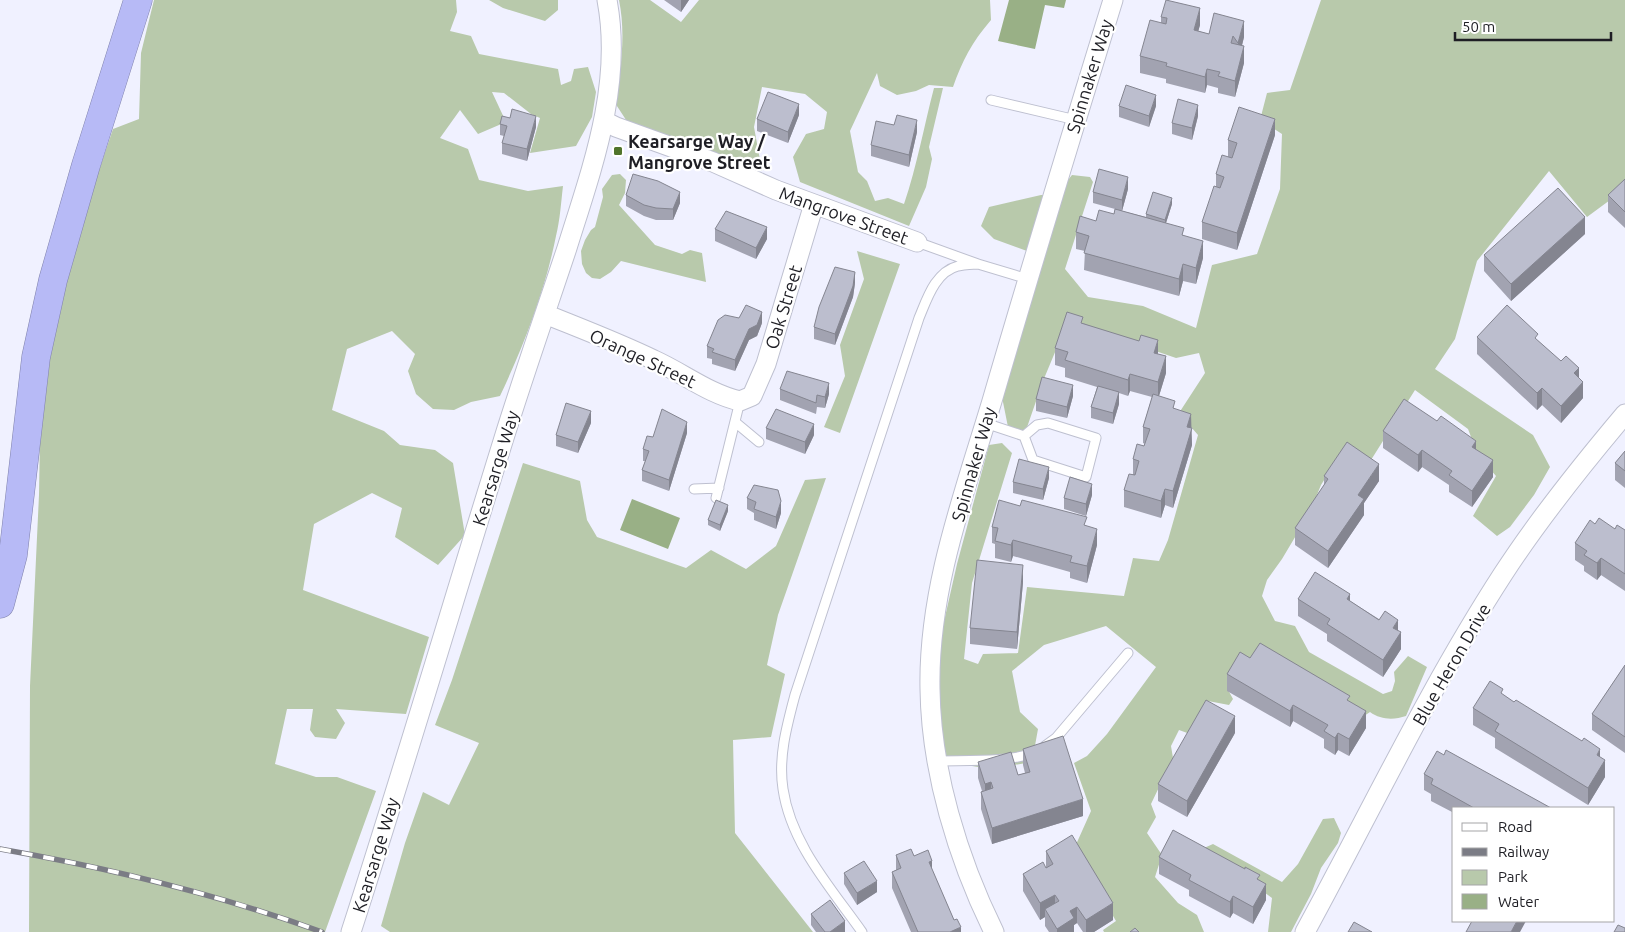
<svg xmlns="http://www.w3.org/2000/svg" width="1625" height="932" font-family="Ubuntu,sans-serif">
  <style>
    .green { fill: #b8c9ab }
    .water { fill: #99b086 }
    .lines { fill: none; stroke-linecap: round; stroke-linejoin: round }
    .service-casing { stroke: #bec0d0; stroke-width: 11 }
    .minor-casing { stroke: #bec0d0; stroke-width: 21 }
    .motorway-casing { stroke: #8183ac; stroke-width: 29 }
    .service { stroke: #fff; stroke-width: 9 }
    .minor { stroke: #fff; stroke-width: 19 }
    .motorway { stroke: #b7baf6; stroke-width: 28 }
    .rail-casing { stroke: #7b7c85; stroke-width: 5.5 }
    .rail { stroke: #fff; stroke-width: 4; stroke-dasharray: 11; stroke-linecap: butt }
    .wall { fill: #a2a3b1 }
    .shaded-wall { fill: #848590 }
    .building { fill: #bcbece; stroke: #848590 }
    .poi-dot { fill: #50742c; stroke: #fff; stroke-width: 2 }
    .labels { text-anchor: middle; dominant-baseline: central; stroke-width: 4.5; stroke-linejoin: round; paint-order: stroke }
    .street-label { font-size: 18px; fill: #1e1e24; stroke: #fff }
    .poi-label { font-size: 18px; font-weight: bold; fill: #1e1e24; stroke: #fff; text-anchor: start }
  </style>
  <rect width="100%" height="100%" fill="#f0f1ff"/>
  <path class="green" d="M154,0h302l1,12 -7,19 21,5 8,18 79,15 3,16 10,-4 3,-12 14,-2 8,25 -4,25 -16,29 -46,7 10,-35 -9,-4 -27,-21 -12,-1 14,30 -28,12 -18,-24 -20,28 28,11 11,31 49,11 35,-5c-2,17 -3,34 -7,50 -11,55 -32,109 -56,160l-29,6 -17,8 -21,-1 -17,-15 -8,-23 7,-17 -23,-23 -45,18 -15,61 52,21 16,14 35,5 18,13 12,72 -27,30 -43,-28 7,-29 -30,-15 -58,31 -11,66 126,47 -23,77 -70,-5 9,14 -9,16 -21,-2 -5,-7 3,-21h-26l-12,55 41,13h21l39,14 -51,141h-296l1,-246 9,-191 2,-120 22,-98 50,-148 26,-10 2,-66z
    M489,0h69v10l-13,11 -42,-13z
    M619,0h31l31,22 18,-22h291l1,20c-19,22 -29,41 -38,67l-24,-2 -13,6 -19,4 -17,-9 -3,-13 -27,58 8,41 9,9 8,20 13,-3 16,6c13,-38 20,-78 30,-116h9l-14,59 3,12 -6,28 -17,39 -109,-44 -7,-25 13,-23 18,-5 3,-17 -22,-18 -43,-7 -8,40 8,44 -55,-20 -77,-25 -15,-23c6,-33 11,-69 4,-103z
    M1321,0h304v189l-38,28 -38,-46 -72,90 -22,78 -20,30 98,66 17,32 -16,28 -24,32 -13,9 -24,-20 23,-40 -18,-21 -10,-26 -53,-39 -44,70 -27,-12 -23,37 -11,27 -28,47 -15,21 -5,16 13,25 20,5 14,26 74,42 9,-3 3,-10 -1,-9 14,-16 19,11 -21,49c-12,4 -25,4 -36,-4l-9,6 -122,-53 -12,23 6,11 -4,6 -21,-4 -18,33 -11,-4 -8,16 2,12 -22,46 5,13 -9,16 15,22 -7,22 23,26 19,12 7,17h-100l-1,-2 13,-9 -42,-72 17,-38 -17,-48 13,-7 20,-22 49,-67 -50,-41 -62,19 -32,26 8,41 18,17 -6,33 -42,7 -42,-7 -7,-24 -3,-90 19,-84 32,-119 13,-2 10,10 -40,130 -8,76 14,5 5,-10 35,-1 9,-66 97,9 9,-38 26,3 9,-21 30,-105 -19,-22 26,-40 -6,-20 -23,5 -108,-37 -25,60 -19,55 -16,-9 -6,-30 36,-142 -44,-16 -13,-13 8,-19 52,-12h15l16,-20 18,2 3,5 -28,87 23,28 55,9 53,22 16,-63 45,-11 23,-65 2,-55 -22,-14 7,-27 23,-3z
    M620,174l6,6 -1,13 -6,12 36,40 27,9 8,-4 12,3 4,29 -85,-21 -10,11 -11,7 -8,-1 -6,-5 -4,-9 -1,-13 4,-11 6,-10 4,-3 8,-30 -1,-8 10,-14z
    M857,251l43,13 -60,169 -16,-6 21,-51 -5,-31 24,-66z
    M523,463l57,18 7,39 10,17 89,31 25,-18 35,19 30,-23 29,-66 21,-2 -48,137 -11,50 18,9 -14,63 -38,3 2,93 78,99h-423l-9,-6 24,-83 18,-51 26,13 30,-62 -44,-18 17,-45z
    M1334,818l7,15 -3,10 -17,25 -10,26 -20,38h-23l4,-34 -68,-50 9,-4 69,38 16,-18 25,-45z"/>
  <path class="water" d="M1009,0h57l-2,8 -19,-3 -10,44 -37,-8z
    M632,499l48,19 -12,31 -48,-19z"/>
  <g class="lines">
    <g class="service-casing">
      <path id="service" d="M991,100l85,20
        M917,242l61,22 50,15
        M735,422l24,20
        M985,423l39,13 9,24 53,17 10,-39 -48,-15 -11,2 -13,11
        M694,489l25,-1
        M716,498l24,-97
        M1045,746l11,-8 72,-85
        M937,761c25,-1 75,2 97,-9
        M862,932c-31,-44 -71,-88 -79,-143 -5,-32 4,-64 12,-94l124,-377c8,-19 16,-46 39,-52 6,-1 13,-2 20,-2"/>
    </g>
    <g class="minor-casing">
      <path id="minor" d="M604,121l12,6 97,35 63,28 141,52
        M545,314c37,15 74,29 109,46 29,13 55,34 86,41l12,-5 14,-32 48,-160
        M351,932c53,-164 102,-330 153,-494 20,-64 42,-127 63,-190 25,-80 56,-163 40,-248
        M994,932c-36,-73 -63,-161 -64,-243 -2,-99 34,-195 62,-288 39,-134 80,-268 121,-401
        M1305,932c65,-119 124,-244 198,-358 37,-57 79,-109 122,-160"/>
    </g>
    <g class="motorway-casing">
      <path id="motorway" d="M0,604l13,-49 23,-198 17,-77 33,-115 52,-165"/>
    </g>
    <use href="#service" class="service"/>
    <use href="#minor" class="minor"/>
    <use href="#motorway" class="motorway"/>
    <g class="rail-casing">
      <path id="rail" d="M0,849c109,19 217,45 322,83"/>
    </g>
    <use href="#rail" class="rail"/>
  </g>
  <path class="wall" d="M664,0h25l-8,12z
    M1161,17l39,8 -2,6 11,3 35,3 -2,9 2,17 -9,34 -17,-4v-5l-11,-3 -2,8 -39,-10v-4l-26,-6v-17l21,-33z
    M1119,106h37l-7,21 -30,-10z
    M799,115l-11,28 -31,-12v-12z
    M1198,116l-6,24 -20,-6v-11z
    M510,118l26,9 -9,34 -25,-7v-11l2,-7 -4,-1v-11z
    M917,132l-8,35 -38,-11v-11z
    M1275,135l-38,115 -35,-11v-17l14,-35v-13l12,-17v-17z
    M1625,179v49l-17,-16v-17z
    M1128,189l-6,22 24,6v-3l26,-10 -6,19 18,13 19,22 -7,26 -13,-3 -4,15 -95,-26 1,-19 -9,-2v-17l20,-11 18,-7 1,-5 -22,-6v-11z
    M626,195l54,8 -7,17h-17l-12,-4 -18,-10z
    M715,229l52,10 -11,20 -41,-18z
    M1585,234l-74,67 -27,-30v-16z
    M855,283l-2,14 -18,48 -21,-6v-12z
    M762,323l-5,13 -8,4 -14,31 -23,-7v-5l-5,-1v-12z
    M1083,323l75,31 8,19 -7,23 16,13 16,19 1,17 -19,63 -8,-3 -4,13 -37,-11v-17l9,-15v-16l11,-13 1,-2 -2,-1v-16l9,-30 -22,-6 -2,5 -9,-3v11l-6,20 -22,-6v-11l6,-20 -32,-10v-9l-10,-3v-17z
    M1477,337l61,4 41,37 4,20 -22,25 -19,-18 -5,5 -60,-56z
    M780,389l49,5 -4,14 -8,-1 -1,7 -36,-14z
    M1073,396l-6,22 -31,-7v-12z
    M591,423l-13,30 -22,-7v-11z
    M766,428l48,7 -9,19 -39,-15z
    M1383,431l93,18 17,28 -21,30 -23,-15v-7l-27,-18 -4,5 -35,-24z
    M687,433l-18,58 -27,-10v-11l3,-9h-2v-12l10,-12z
    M1625,451v37l-10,-8v-17z
    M1324,476l55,5 -15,22v12l-36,53 -33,-23v-17l29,-43z
    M1049,478l-6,22 -30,-7v-11z
    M1092,495l-6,21 -22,-7v-11z
    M747,498l34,15 -5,16 -22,-9v-7l-7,-4z
    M728,511l-8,20 -12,-6v-5z
    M1595,524l20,5 10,1v61l-24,-16 -4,5 -13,-9v-5l-9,-6v-17z
    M1087,526l10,19 -10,38 -17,-5v-6l-57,-16 -2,6 -16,-4v-14l-3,-1v-16z
    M1023,582l-6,67 -47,-5v-16z
    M1298,599l52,2 48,30 3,18 -18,28 -56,-36v-7l-29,-18z
    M1250,658l100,44 16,26 -17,28 -11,-6 -3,5 -11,-7v-9l-31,-18 -3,6 -63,-36v-17z
    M1625,665v88l-33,-23v-16z
    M1503,695l97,62 5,20 -17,28 -93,-57v-10l-22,-13v-17z
    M1235,733l-48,84 -29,-16v-17z
    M1023,749l60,67 -91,28 -11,-35v-17l1,-1 -4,-13v-16l40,13 7,-2 -2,-8z
    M1444,755l107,53h-97v5l-23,-12v-7l-7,-4v-16z
    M1046,851l67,69 -19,12h-11l-6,-9 -3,2v7h-25l-4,-6v-9l-5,3 -17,-29v-17l23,-7z
    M896,855l18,1 18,14 22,50 7,12h-50l-19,-44v-16l4,-2z
    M1159,857l101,23 6,20 -13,24 -20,-11 -3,5 -41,-22v-6l-30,-16z
    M844,873l33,19 -20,13 -13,-21z
    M811,914l34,18h-29l-5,-7z"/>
  <path class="shaded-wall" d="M681,0h8l-8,12z
    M1200,8v17l-6,22v-17z
    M1244,21v16l-6,23v-17z
    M1244,46v17l-9,34v-16z
    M1207,69v16l-2,8v-16z
    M1156,95v11l-7,21v-11z
    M799,104v11l-11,28v-11z
    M1198,105v11l-6,24v-12z
    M536,116v11l-9,34v-12z
    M1275,119v16l-38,115v-17z
    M917,120v12l-8,35v-12z
    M1128,177v12l-6,22v-11z
    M680,192v11l-7,17v-11z
    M1172,198v6l-7,22v-6z
    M1585,217v17l-74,67v-17z
    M767,227v12l-11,20v-11z
    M1203,241v17l-7,26v-16z
    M1183,264v17l-4,15v-17z
    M855,272v11l-2,14 -18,48v-11z
    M762,312v11l-5,13 -8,4 -14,31v-11l14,-31z
    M1158,340v17l-4,-4z
    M1166,356v17l-8,26v-17z
    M1579,368v16l-5,-11z
    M1130,374v17l-2,5v-16z
    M1583,382v16l-22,25v-17z
    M829,383v11l-4,14v-11z
    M1073,385v11l-6,22v-11z
    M1542,388v17l-5,5v-17z
    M1119,392v12l-6,20v-11z
    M591,411v12l-13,30v-11z
    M1191,414l1,31 -19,63v-17l14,-64z
    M687,422v11l-18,58v-11z
    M814,424v11l-9,19v-12z
    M1476,441v16l-4,-10z
    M1422,450v17l-4,5v-17z
    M1493,460v17l-21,30v-16z
    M1379,464v17l-15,22v12l-36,53v-17l30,-56z
    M1049,467v11l-6,22v-11z
    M1092,484v11l-6,21v-12z
    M1165,489v16l-4,13v-17z
    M781,501v12l-5,16v-12z
    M728,505v6l-8,20v-6z
    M1097,529v16l-10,38v-17z
    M1013,540v16l-2,6v-17z
    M1601,558v17l-4,5v-17z
    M1023,565v17l-6,67v-17z
    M1350,594v16l-3,-11z
    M1398,620v16l-5,-8z
    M1401,632v17l-18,28v-17z
    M1293,705v16l-3,6v-16z
    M1366,711v17l-17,28v-17z
    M1235,716v17l-48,84v-16z
    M1338,733v17l-3,5v-17z
    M1600,749v16l-3,-10z
    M1605,760v17l-17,28v-17z
    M991,782v17l-6,1v-16z
    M1083,799v17l-91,28v-16z
    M932,861v16l-3,-15z
    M877,881v11l-20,13v-12z
    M1266,884v16l-13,24v-17z
    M1055,895v16l-10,-2v8l-5,3v-17z
    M1233,896v17l-3,5v-16z
    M1113,903v17l-19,12h-8v-12z
    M1077,907v16l-3,2v7h-17v-3l13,-18z
    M845,921v11h-15z
    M1517,921h9l-6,11h-9z
    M961,927v5h-11z"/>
  <path class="building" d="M1166,0l34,8 -6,22 15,4 5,-21 30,8 -6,22 -5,-7 -2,7 13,3 -9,35 -17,-5 2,-4 -13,-3 -2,8 -39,-11 1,-3 -27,-7 10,-36 16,4 1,-6 -6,-1z
    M1126,85l30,10 -7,21 -30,-10z
    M768,92l31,12 -11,28 -31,-13z
    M1178,99l20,6 -6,23 -20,-5z
    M1239,107l36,12 -38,114 -35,-11 12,-36 6,2 4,-11 -8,-3 6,-19 10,3 5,-15 -9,-3z
    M512,109l24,7 -9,33 -25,-6 5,-17 -7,-2 2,-8 8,2z
    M897,115l20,5 -8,35 -38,-10 5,-24 18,4z
    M1099,169l29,8 -6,23 -29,-8z
    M633,174l25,7 22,11 -7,17 -17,-1 -12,-3 -18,-10z
    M1625,179v33l-17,-17z
    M1558,188l27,29 -74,67 -27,-29z
    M1153,192l19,6 -7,22 -19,-6z
    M1115,209l69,19 -2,7 21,6 -7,27 -13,-4 -4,15 -95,-26 5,-17 -13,-4 4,-16 16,5 3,-11 15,4z
    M726,211l41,16 -11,21 -41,-19z
    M835,267l20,5 -2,14 -18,48 -21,-7 5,-20z
    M746,305l16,7 -5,13 -8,4 -14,31 -23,-8 2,-3 -7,-3 11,-26 7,-5 14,3z
    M1507,305l31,29 -3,4 26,23 5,-5 13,12 -5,5 9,9 -22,24 -19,-18 -5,5 -60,-56z
    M1067,312l16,5 -2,6 58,18 2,-6 17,5 -4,13 12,3 -8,26 -28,-8 -2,6 -63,-20 3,-8 -13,-4z
    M787,371l42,12 -4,14 -8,-2 -1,8 -36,-14z
    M1042,377l31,8 -6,22 -31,-8z
    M1098,386l21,6 -6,21 -22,-6z
    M1153,394l22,7 -2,7 18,6 -4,13 5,1 -19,63 -8,-2 -4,12 -37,-11 5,-16 6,1 4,-14 -6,-2 4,-15 7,2 6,-17 -7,-2z
    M1404,399l33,22 4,-5 35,25 -4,6 21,13 -21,31 -23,-16 3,-4 -30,-21 -4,5 -35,-24z
    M566,403l25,8 -13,31 -22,-7z
    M662,409l25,13 -18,58 -27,-10 7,-19 -6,-2 4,-13 6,1z
    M776,409l38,15 -9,18 -39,-14z
    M1347,442l32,22 -21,31 6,4 -36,52 -33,-23 33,-49 -4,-3z
    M1625,451v20l-10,-8z
    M1019,459l30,8 -6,22 -30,-7z
    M1070,477l22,7 -6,20 -22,-6z
    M754,485l24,5 3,11 -5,16 -22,-8 2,-7 -9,-4z
    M716,500l12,5 -8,20 -12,-5z
    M999,500l21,6 2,-6 65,17 -3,8 13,4 -10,37 -17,-4 2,-6 -59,-16 -2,5 -16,-4 3,-13 -6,-1z
    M1599,518l16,11 2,-4 8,5v44l-24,-16 -4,5 -13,-8 3,-4 -12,-8 15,-23 5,4z
    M977,560l46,5 -6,67 -47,-4z
    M1315,572l35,22 -3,5 32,21 6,-9 13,9 -5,8 8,4 -18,28 -56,-36 3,-5 -32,-20z
    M1260,643l90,53 -3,4 19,11 -17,28 -11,-6 -3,5 -11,-7 4,-6 -35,-20 -3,6 -63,-37 13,-22 10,6z
    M1625,665v72l-33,-23z
    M1490,681l13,8 -2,4 13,9 2,-2 66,41 2,-3 16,11 -3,6 8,5 -17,28 -93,-57 4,-7 -26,-16z
    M1206,700l29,16 -48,85 -29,-17z
    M1063,736l20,63 -91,29 -11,-36 12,-4 -2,-6 -6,2 -7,-22 33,-10 7,23 12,-3 -7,-23z
    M1446,750l105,58h-77l-43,-24 2,-5 -9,-5 13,-23 7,4z
    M1173,830l72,39v-2l15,8 -3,4 9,5 -13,23 -20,-11 -3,6 -41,-22 2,-5 -32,-18z
    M1072,835l41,68 -27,17 -9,-13 -7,4 4,7 -17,11 -12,-20 14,-8 -4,-6 -15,8 -17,-29 20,-12 3,6 7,-4 -7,-13z
    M911,849l3,7 14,-6 4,11 -3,1 25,58 3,-1 4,8 -11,5h-32l-26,-60 9,-4 -5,-13z
    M864,861l13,20 -20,12 -13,-20z
    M830,900l15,21 -15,11h-5l-14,-18z
    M1472,921h45l-6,11h-45z
    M1354,922l18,10h-24z
    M1618,925l7,3v4h-11z
    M1135,928l4,4h-9z"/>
  <rect class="poi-dot" x="613" y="146" width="10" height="10" rx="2.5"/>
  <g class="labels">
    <g class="street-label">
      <text transform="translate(1089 76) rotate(-73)">Spinnaker Way</text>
      <text transform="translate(844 215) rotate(20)">Mangrove Street</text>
      <text transform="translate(783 307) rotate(-73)">Oak Street</text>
      <text transform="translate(643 358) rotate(25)">Orange Street</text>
      <text transform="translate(973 464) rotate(-74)">Spinnaker Way</text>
      <text transform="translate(495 468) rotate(-73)">Kearsarge Way</text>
      <text transform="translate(1451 664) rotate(-60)">Blue Heron Drive</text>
      <text transform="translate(375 855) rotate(-73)">Kearsarge Way</text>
    </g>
    <g class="poi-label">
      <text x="628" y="141">Kearsarge Way /<tspan x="628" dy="21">Mangrove Street</tspan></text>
    </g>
  </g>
  <rect x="1452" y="807" width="162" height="115" fill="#ffffff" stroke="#a5a5a7"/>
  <rect x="1462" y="823" width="25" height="8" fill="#ffffff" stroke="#a5a5a7"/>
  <text x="1498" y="832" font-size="15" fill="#1e1e24">Road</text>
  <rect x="1462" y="848" width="25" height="8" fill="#7b7c85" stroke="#a5a5a7"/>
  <text x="1498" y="857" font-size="15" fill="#1e1e24">Railway</text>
  <rect x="1462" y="870" width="25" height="15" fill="#b8c9ab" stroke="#a5a5a7"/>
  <text x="1498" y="882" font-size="15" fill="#1e1e24">Park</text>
  <rect x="1462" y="894" width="25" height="15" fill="#99b086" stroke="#a5a5a7"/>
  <text x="1498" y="907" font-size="15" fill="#1e1e24">Water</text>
  <path d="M1455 32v8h156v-8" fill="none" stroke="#1e1e24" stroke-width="2.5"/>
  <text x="1462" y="32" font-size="15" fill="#1e1e24" stroke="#ffffff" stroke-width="4" paint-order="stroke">50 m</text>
</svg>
